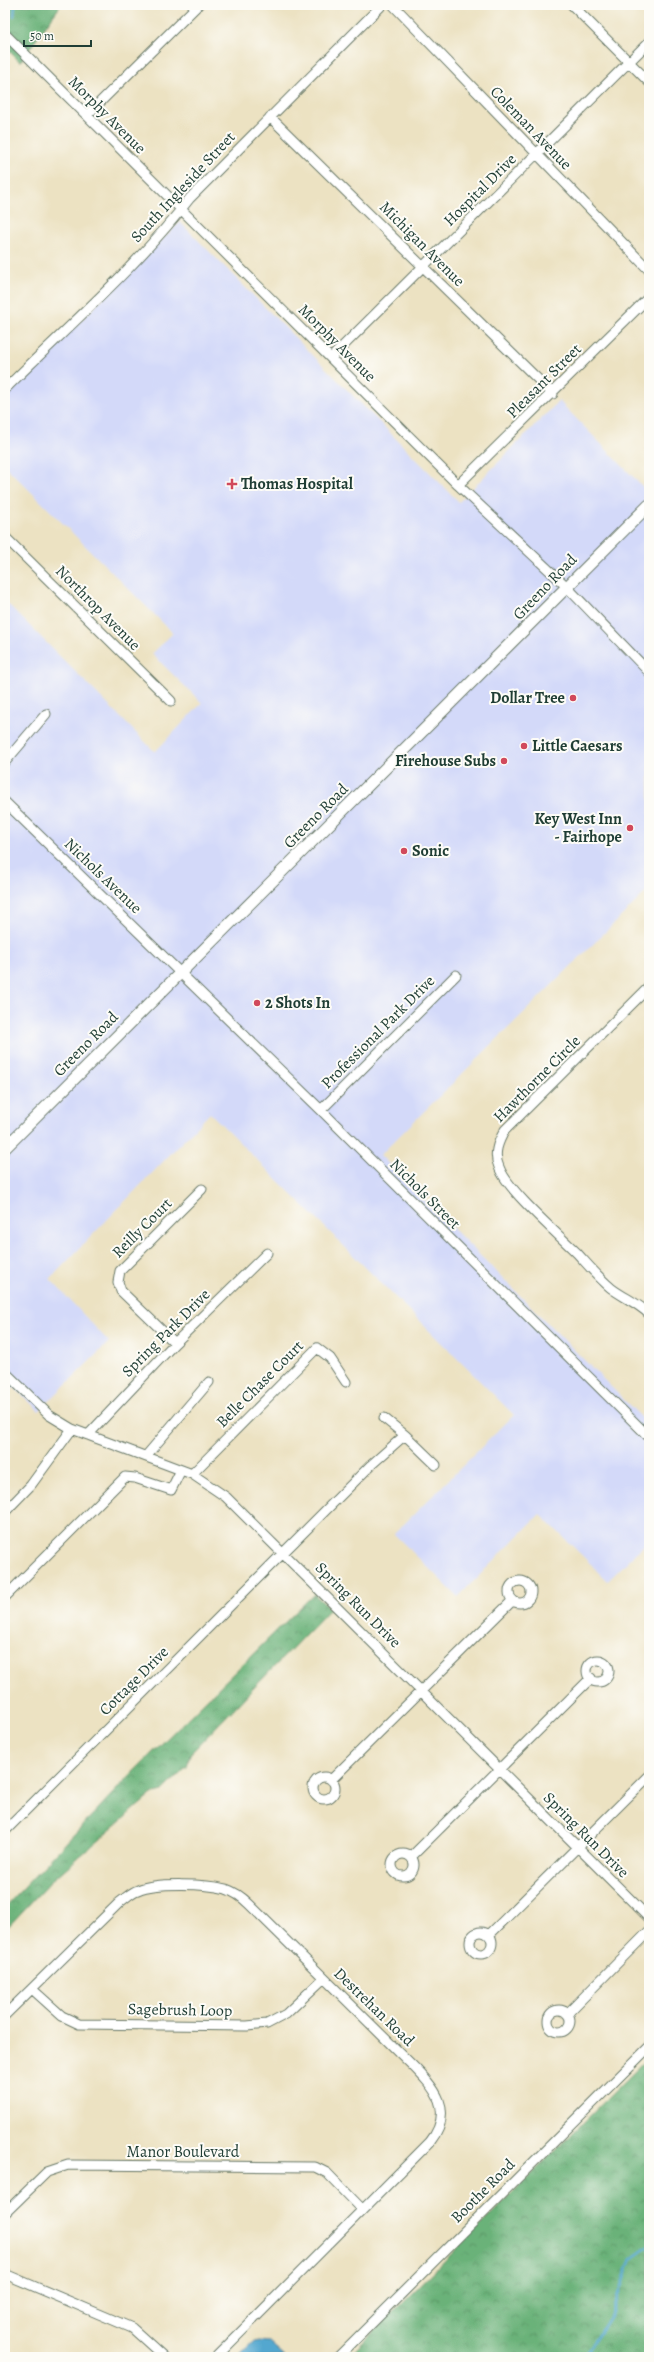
<svg xmlns="http://www.w3.org/2000/svg" width="654" height="2362" font-family="Alegreya,serif">
  <style>
    .built { fill: #d3d9f9 }
    .forest { fill: url(#forest-crowns); stroke: #457856 }
    .water { fill: #53a7cf; stroke: #397282 }
    .lines { fill: none; stroke-linecap: round; stroke-linejoin: round }
    .stream { stroke: #53a7cf; stroke-width: 2.5 }
    .minor-casing { stroke: #677766; stroke-width: 11 }
    .major-casing { stroke: #677766; stroke-width: 13 }
    .minor { stroke: #fff; stroke-width: 9 }
    .major { stroke: #fff; stroke-width: 11 }
    .poi-dot { fill: #d1495b; stroke: #fdfcf7; stroke-width: 1.5 }
    .labels { text-anchor: middle; dominant-baseline: central; stroke-width: 4; stroke-linejoin: round; paint-order: stroke }
    .street-label { font-size: 16px; fill: #1f3d34; stroke: #fdfcf7 }
    .poi-label { font-size: 16px; font-weight: bold; fill: #1f3d34; stroke: #fdfcf7; text-anchor: start }
  </style>
  <defs>
    <pattern id="forest-crowns" width="20" height="18" patternUnits="userSpaceOnUse"><rect width="20" height="18" fill="#6bb279"/><path d="M2 6a3 3 0 1 1 6 0M12 15a3 3 0 1 1 6 0" fill="none" stroke="#579264"/></pattern>
  </defs>
  <rect width="100%" height="100%" fill="#fdfcf7"/>
  <filter id="ink" filterUnits="userSpaceOnUse"><feTurbulence type="fractalNoise" baseFrequency=".025" numOctaves="2"/><feDisplacementMap in="SourceGraphic" scale="8" xChannelSelector="R" yChannelSelector="G"/><feConvolveMatrix kernelMatrix="1 2 1 2 8 2 1 2 1" color-interpolation-filters="sRGB"/></filter>
  <filter id="wash" filterUnits="userSpaceOnUse"><feTurbulence type="fractalNoise" baseFrequency=".012" numOctaves="4" result="noise"/><feDisplacementMap in="SourceGraphic" scale="16" xChannelSelector="R" yChannelSelector="G"/><feGaussianBlur stdDeviation="0.9" result="paint"/><feColorMatrix in="noise" values="0 0 0 0 0 0 0 0 0 0 0 0 0 0 0 0 0 1.4 0 .05"/><feComposite in="paint" operator="in"/></filter>
  <g filter="url(#wash)">
    <rect width="100%" height="100%" fill="#ece2c2"/>
    <path class="built" d="M180,222l279,280 100,-101 87,89 3,-2v401l-269,266 269,270v115l-41,41 -68,-67 -82,83 -64,-63 120,-119 -304,-302 -160,166 59,63 -70,69 -25,-24 -9,9v-795l150,151 47,-49 -50,-49 21,-21 -168,-167v-70z"/>
    <path class="forest" d="M5,5h56l-41,57 -15,-15z
      M314,1594l16,15 -140,145 -3,13 -24,24 -11,3 -102,88 -45,48v-23l131,-138z
      M649,2057v300h-301z"/>
    <path class="water" d="M259,2341l9,1 17,15h-47l16,-15z"/>
    <g class="lines">
      <path class="stream" d="M14,16l1,-11
        M584,2357l27,-42 20,-56 18,-13"/>
    </g>
  </g>
  <g filter="url(#ink)">
    <g class="lines">
      <g class="minor-casing">
        <path id="minor" d="M393,5l256,265
          M572,5l77,77
          M5,34l453,451 108,101 83,86
          M87,115l111,-110
          M270,117l283,277
          M331,358l318,-316
          M5,389c62,-62 131,-121 185,-191l192,-193
          M458,485l191,-188
          M5,537l166,164
          M5,762l41,-48
          M5,802l316,308 328,327
          M649,987l-144,143c-7,12 -12,24 -6,37 8,23 59,67 78,86 11,12 22,25 34,35 13,10 27,15 38,26
          M321,1110l135,-135
          M175,1343l-54,-52 -3,-9 2,-11 82,-82
          M5,1372l44,43 23,14 120,45 34,23 423,421
          M384,1418l21,17 31,30
          M88,1435l87,-92 92,-90
          M146,1456l63,-74
          M192,1474l125,-126 13,10 16,24
          M5,1512l26,-27 41,-56
          M509 1592a11 11 0 1 1 22 0a11 11 0 1 1-22 0Z
          M5,1597l120,-120 10,1 36,12 10,-20
          M587 1671a11 11 0 1 1 22 0a11 11 0 1 1-22 0Z
          M313 1788a11 11 0 1 1 22 0a11 11 0 1 1-22 0Z
          M331,1780l182,-180
          M5,1831l366,-366 34,-30
          M392 1865a11 11 0 1 1 22 0a11 11 0 1 1-22 0Z
          M411,1857l180,-179
          M470 1943a11 11 0 1 1 22 0a11 11 0 1 1-22 0Z
          M489,1935l160,-159
          M32,1989l30,27 17,8 168,2 20,-2 19,-10 37,-35
          M548 2021a11 11 0 1 1 22 0a11 11 0 1 1-22 0Z
          M567,2014l82,-83
          M5,2015l115,-113c6,-4 11,-10 18,-12 18,-8 69,-6 88,-1 9,3 17,9 23,15l162,160c24,24 44,46 19,78l-214,215
          M5,2213l42,-41 21,-7 247,2 12,6 35,36
          M5,2274l127,54 32,29
          M338,2357l311,-310"/>
      </g>
      <g class="major-casing">
        <path id="major" d="M5,1148l644,-643"/>
      </g>
      <use href="#minor" class="minor"/>
      <use href="#major" class="major"/>
    </g>
  </g>
  <g class="poi-dot">
    <path d="M230 478h4v4h4v4h-4v4h-4v-4h-4v-4h4z"/>
    <circle cx="573" cy="698" r="4"/>
    <circle cx="524" cy="746" r="4"/>
    <circle cx="504" cy="761" r="4"/>
    <circle cx="630" cy="828" r="4"/>
    <circle cx="404" cy="851" r="4"/>
    <circle cx="257" cy="1003" r="4"/>
  </g>
  <g class="labels">
    <g class="street-label">
      <text transform="translate(107 115) rotate(45)">Morphy Avenue</text>
      <text transform="translate(531 128) rotate(46)">Coleman Avenue</text>
      <text transform="translate(183 187) rotate(-47)">South Ingleside Street</text>
      <text transform="translate(480 190) rotate(-45)">Hospital Drive</text>
      <text transform="translate(422 244) rotate(45)">Michigan Avenue</text>
      <text transform="translate(337 343) rotate(45)">Morphy Avenue</text>
      <text transform="translate(544 381) rotate(-45)">Pleasant Street</text>
      <text transform="translate(545 587) rotate(-46)">Greeno Road</text>
      <text transform="translate(98 608) rotate(45)">Northrop Avenue</text>
      <text transform="translate(316 816) rotate(-45)">Greeno Road</text>
      <text transform="translate(103 876) rotate(44)">Nichols Avenue</text>
      <text transform="translate(378 1032) rotate(-45)">Professional Park Drive</text>
      <text transform="translate(86 1044) rotate(-45)">Greeno Road</text>
      <text transform="translate(537 1079) rotate(-45)">Hawthorne Circle</text>
      <text transform="translate(425 1194) rotate(45)">Nichols Street</text>
      <text transform="translate(142 1228) rotate(-45)">Reilly Court</text>
      <text transform="translate(166 1333) rotate(-45)">Spring Park Drive</text>
      <text transform="translate(260 1384) rotate(-45)">Belle Chase Court</text>
      <text transform="translate(358 1605) rotate(45)">Spring Run Drive</text>
      <text transform="translate(134 1681) rotate(-45)">Cottage Drive</text>
      <text transform="translate(586 1835) rotate(45)">Spring Run Drive</text>
      <text transform="translate(374 2007) rotate(44)">Destrehan Road</text>
      <text transform="translate(180 2010) rotate(1)">Sagebrush Loop</text>
      <text x="183" y="2152">Manor Boulevard</text>
      <text transform="translate(483 2191) rotate(-45)">Boothe Road</text>
    </g>
    <g class="poi-label">
      <text x="241" y="484">Thomas Hospital</text>
      <text x="565" y="698" text-anchor="end">Dollar Tree</text>
      <text x="532" y="746">Little Caesars</text>
      <text x="496" y="761" text-anchor="end">Firehouse Subs</text>
      <text x="622" y="819" text-anchor="end">Key West Inn<tspan x="622" dy="18">- Fairhope</tspan></text>
      <text x="412" y="851">Sonic</text>
      <text x="265" y="1003">2 Shots In</text>
    </g>
  </g>
  <rect width="654" height="2362" fill="none" stroke="#fdfcf7" stroke-width="20"/>
  <path d="M24 40v6h67v-6" fill="none" stroke="#1f3d34" stroke-width="2"/>
  <text x="30" y="40" font-size="12" fill="#1f3d34" stroke="#fdfcf7" stroke-width="3" paint-order="stroke">50 m</text>
</svg>
